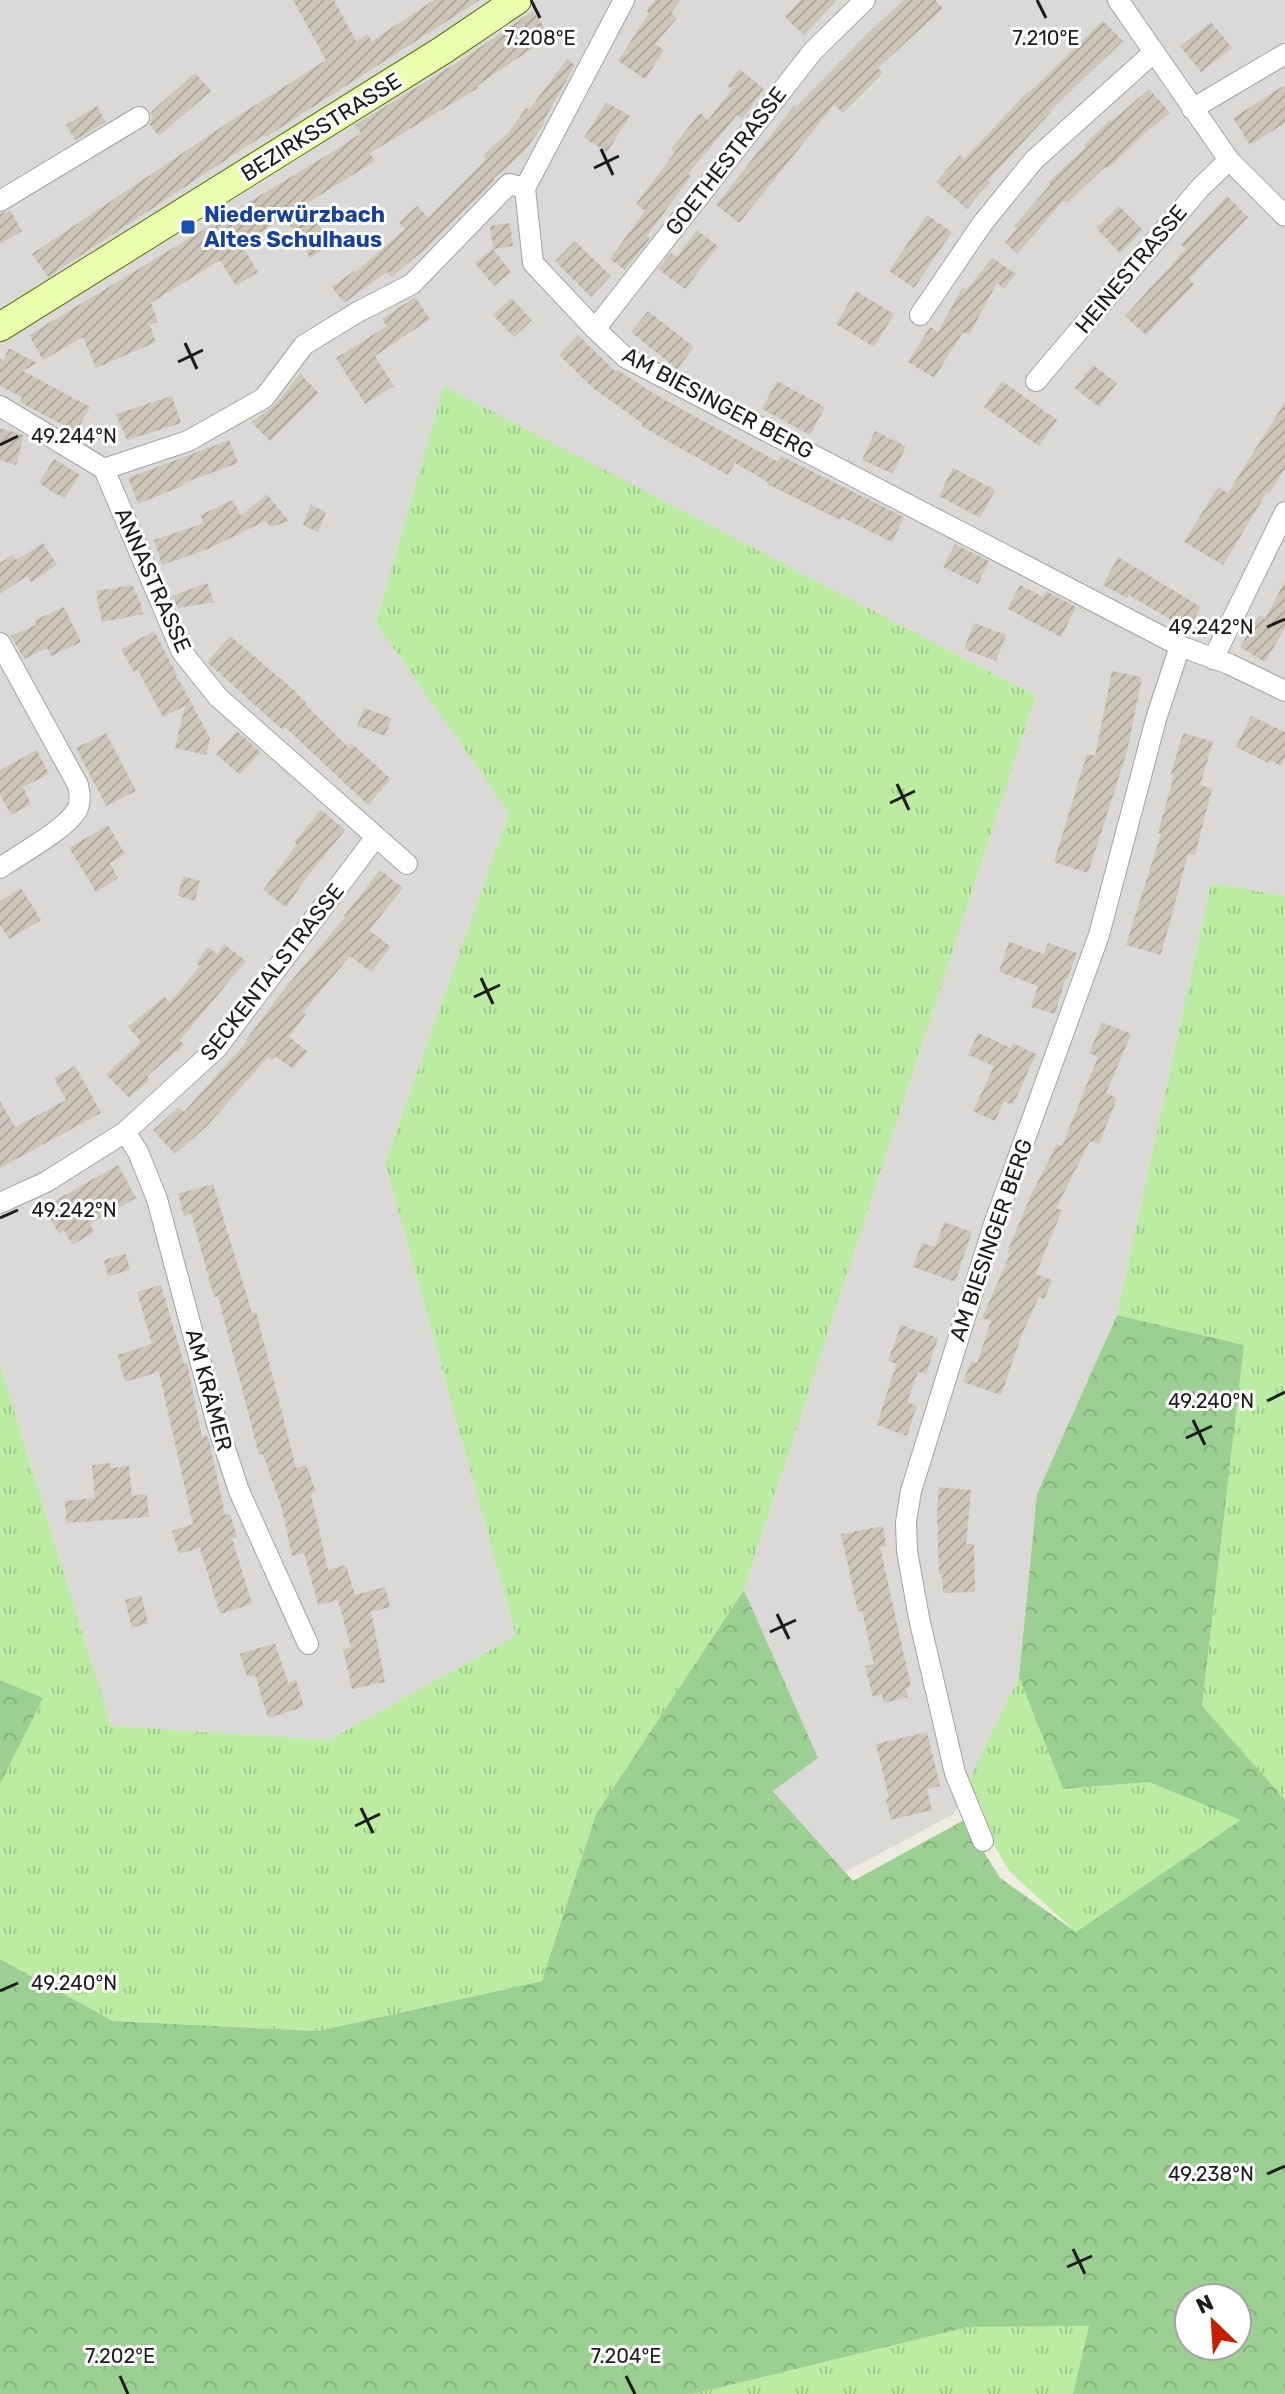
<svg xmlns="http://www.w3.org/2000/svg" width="1285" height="2394" font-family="Rubik,sans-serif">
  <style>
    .residential { fill: #dad9d8 }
    .grass { fill: url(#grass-tufts) }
    .forest { fill: url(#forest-crowns); fill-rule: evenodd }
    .building { fill: url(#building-hatch) }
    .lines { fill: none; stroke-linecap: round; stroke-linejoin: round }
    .minor-casing { stroke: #a3a3a3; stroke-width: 22 }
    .secondary-casing { stroke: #577500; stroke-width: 30 }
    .minor { stroke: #fff; stroke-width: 20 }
    .secondary { stroke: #edfdaf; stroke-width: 28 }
    .ticks { fill: none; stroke: #1c1c1c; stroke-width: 3 }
    .transit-dot { fill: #1a4fb4; stroke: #fff; stroke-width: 3 }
    .labels { text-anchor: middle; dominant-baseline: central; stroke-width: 6; stroke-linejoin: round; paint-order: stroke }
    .street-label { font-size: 22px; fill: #1c1c1c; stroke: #fff }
    .transit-label { font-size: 22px; font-weight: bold; fill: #164399; stroke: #fff; text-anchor: start }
    .ticks-label { font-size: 20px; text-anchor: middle; fill: #1c1c1c; stroke: #fff; stroke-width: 6; stroke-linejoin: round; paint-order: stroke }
  </style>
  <defs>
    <pattern id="grass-tufts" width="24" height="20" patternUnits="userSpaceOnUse" patternTransform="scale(2)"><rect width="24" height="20" fill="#bbeca2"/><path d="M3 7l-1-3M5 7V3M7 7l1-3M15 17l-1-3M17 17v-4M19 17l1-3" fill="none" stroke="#a0ca8b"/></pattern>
    <pattern id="forest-crowns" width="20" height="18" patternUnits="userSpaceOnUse" patternTransform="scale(2)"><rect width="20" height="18" fill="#9bd092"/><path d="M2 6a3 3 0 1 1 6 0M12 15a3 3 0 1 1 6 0" fill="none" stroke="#85b27d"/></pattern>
    <pattern id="building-hatch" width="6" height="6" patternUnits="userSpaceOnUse" patternTransform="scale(2)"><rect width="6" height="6" fill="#cec5b9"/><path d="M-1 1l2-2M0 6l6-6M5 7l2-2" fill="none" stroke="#b0a99e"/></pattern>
  </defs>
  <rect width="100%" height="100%" fill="#eeebe0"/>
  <path class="residential" d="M0,0h1285v896l-74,-13 -94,432 -80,179 -18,183 -65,137 -109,58 -72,-82 44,-32 -73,-168 292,-894 -592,-309 -68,236 133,190 -124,350 131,473 -188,104 -217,-14 -111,-361z"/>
  <path class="grass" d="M444,386l592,310 -292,894 -148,224 -53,167 -225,50 -205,-10 -113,-62v-175l42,-86 -42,-18v-315l111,361 217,14 188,-104 -131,-473 124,-350 -133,-190z
    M1211,883l74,13v904l-83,-93 42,-362 -127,-30z
    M1019,1677l44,112 86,-7 93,38 -166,112 -66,-60 -47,-79z
    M1090,2326l-17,68h-380l275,-67z"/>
  <path class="forest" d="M1117,1315l127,30 -42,361 83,94v594h-212l16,-68 -121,1 -275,67h-693v-435l113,62 205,10 224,-50 54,-167 148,-224 74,168 -45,33 80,90 111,-61 36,58 76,54 165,-112 -92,-38 -86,7 -44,-112 18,-183zM1189,2298h48v48h-48z
    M0,1680l43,18 -43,86z"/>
  <path class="building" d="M293,0h41l22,41 11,-7 5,7 62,-41h46l-214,137 -2,-2 -216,142 -16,-23 203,-136 91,-58z
    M655,0h26l-10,13 6,5 -22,26 9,6 -19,29 -27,-18 31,-48 -3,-2z
    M801,0h36l-33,35 -19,-18z
    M904,0h31l8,8 -65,60 5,5 -40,40 -9,-8 -95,118 -23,-18 78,-99 2,1 74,-76z
    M533,11l17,25 -73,50 1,2 -108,65 5,8 -69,43 26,40 -22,14 -25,-41 -35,22 1,2 -8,6 15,25 -22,14 -16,-26 -69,43 7,19 -8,3 6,17 -60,26 -13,-31 -40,23 -14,-25 305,-184 27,-18 -6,-8 108,-66z
    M1103,21l20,20 -73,70 1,1 -63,68 2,2 -23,27 -31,-27 24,-27 4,4 64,-68 1,1z
    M1211,22l21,26 -31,24 -21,-26z
    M567,59l8,6 -31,55v4l-20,28 -31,27 2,1 -70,69 -33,28 -5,-5 -43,31 -12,-16 22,-16 2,1 49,-43 -6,-6 18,-17 11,12 58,-59 -4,-3 27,-24 17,-24 3,2z
    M739,69l25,20 -22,30 -5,-4 -49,59 3,2 -44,60 3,2 -25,32 -15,-11 35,-48 -9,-7 39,-52 -4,-3 29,-36 8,7 24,-31 -5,-3z
    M195,73l16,18 -52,45 -10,-12 3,-6 -1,-6z
    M1285,85v38l-35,22 -17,-27z
    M1149,89l21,24 -27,22 -36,34 -2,-2 -38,36 -3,-3 -47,54 -12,-11 12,-15 -3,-2 36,-41 -2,-3 38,-35 -2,-2 26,-25 2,1z
    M606,102l24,14 -23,36 -23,-14z
    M97,106l9,16 -31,18 -9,-15z
    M1227,196l21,21 -59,62 5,5 -48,51 -21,-19 61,-67 -5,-4z
    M1119,206l24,24 -23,23 -24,-25z
    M10,210l12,21 -22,13v-30z
    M927,215l25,17 -38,56 -25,-17z
    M510,223l3,23 -20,3 -3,-23z
    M697,230l21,16 -33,43 -27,-20 13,-16 6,4z
    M575,241l36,35 -20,21 -36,-36z
    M493,249l18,23 -17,14 -19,-23z
    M992,258l24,16 -12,15 -7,-6 -28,52 -6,-3 -29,46 -26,-16 22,-35 8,5 24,-44 4,2z
    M856,291l38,23 -20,33 -38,-23z
    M415,297l15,22 -55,37 19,30 -29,18 -29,-46 51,-32 -5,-7z
    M511,298l21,22 -18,17 -21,-22z
    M648,311l46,36 -17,22 -46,-37z
    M578,335l38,37 2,-2 38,25 122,67 3,-6 123,61 -12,25 -51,-25 -1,3 -73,-36 1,-2 -33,-19 -7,12 -87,-49 2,-2 -50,-36 -34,-33z
    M9,348l28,15 -14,8 67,36 -14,25 -56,-30 2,-5 -22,-11v-27l3,1z
    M1093,365l24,18 -18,24 -24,-19z
    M300,374l19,19 -49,48 -19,-19 23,-16z
    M777,381l48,26 -15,28 -48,-26z
    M1002,381l55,39 -18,26 -55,-39z
    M172,396l9,27 -54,17 -11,-26z
    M1285,402v66l-16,26 -2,-2 -44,73 -39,-23 34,-55 10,6z
    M0,428l24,7 -8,30 -16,-5z
    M875,431l31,15 -13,28 -31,-14z
    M229,440l9,23 -54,20 1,2 -47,19 -10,-26z
    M54,459l26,16 -16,24 -25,-16z
    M953,468l42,22 -15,28 -41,-22z
    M267,494l22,27 -18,6 -6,-6 -57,28 -46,16 -8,-25 50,-17 -4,-8 33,-15 8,16z
    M311,505l15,7 -8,20 -15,-7z
    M43,543l14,22 -26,17 -4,-6 -27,18v-31l13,-9 4,6z
    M955,544l34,17 -11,23 -35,-17z
    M1118,557l83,50 -13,23 -59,-35 -2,3 -24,-13z
    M1285,581v47l-20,34 -25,-15 19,-32 6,4z
    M207,583l7,19 -36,6 -6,-12z
    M132,585l8,16 3,13 -41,8 -6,-31z
    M1020,585l23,12 3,-6 30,16 -15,30 -53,-28z
    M64,607l17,35 -30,14 -4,-8 -23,11 -13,-23 25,-11 -1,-5z
    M974,623l32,12 -10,26 -32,-12z
    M154,631l23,44 -2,1 4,4 31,58 -4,17 -31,-7 10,-42 -22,11 -25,-47 -4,2 -13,-23z
    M230,636l65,55 11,12 -1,1 44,44 2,-5 40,36 -23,26 -83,-78 -2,3 -74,-66 -2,-2z
    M1112,671l30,6 -15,75 -39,121 -34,-11 33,-108 8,2z
    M364,708l28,10 -7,18 -28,-10z
    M1251,716l34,16v25l-4,9 -12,-6 -1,3 -32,-16z
    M237,731l23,21 -20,23 -24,-21z
    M106,733l30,58 -30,15 -30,-58z
    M1183,733l30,9 -13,43 12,4 -17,66 -7,-1 -27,101 -35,-10 35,-111 -3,-1 16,-58 -3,-1z
    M37,750l12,24 -26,13 8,17 -20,11 -11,-20v-25z
    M321,810l24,20 -41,51 -18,26 -23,-17 34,-46 -3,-2z
    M108,825l17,29 -15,9 8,15 -22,14 -27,-44z
    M380,870l23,18 -34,42 22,17 -20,25 -21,-16 -47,56 3,2 -17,23 18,14 -14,18 -18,-13 -3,4 -4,-3 -62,70 -31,27 -22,-24 26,-23 5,5 63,-71 -1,-1 35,-47 64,-76 -1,-1z
    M183,876l17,5 -5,20 -17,-5z
    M21,888l20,32 -32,19 -9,-14v-24z
    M1009,942l35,12 4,-11 29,10 -10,27h-2l-10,34 -24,-7 7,-21 -39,-14z
    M224,944l22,17 -66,79 4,5 -37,31 3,3 -21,19 -23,-24 35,-32 -13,-15 36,-30 6,5 30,-36 -4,-3 12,-16 9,7z
    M1102,1022l29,12 -25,59 11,5 -18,46 -9,-3 -34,67 6,2 -26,64 16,6 -8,19 -5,-2 -17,37 -21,61 -38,-13 8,-21 6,2 14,-42 -9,-3 28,-64 -3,-1 24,-58 26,-51 5,2 36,-89 -9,-4z
    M978,1033l33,15 2,-5 23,11 -23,51 -9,-4 -9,20 -22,-10 21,-45 -26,-11z
    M75,1066l26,47 -101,55v-67l15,26 51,-27 -12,-22z
    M118,1165l18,33 -46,26 4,8 -22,13 -8,-15 -5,4 -15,-27z
    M213,1184l39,129 4,-1 40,156 10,-3 10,27 -5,2 17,76 18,-5 9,30 30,-8 5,20 -19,5 14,70 -33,7 -9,-40 8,-1 -13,-48 -20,5 -14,-52 -12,3 -10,-47 -19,-55 -4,1 -41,-159 -4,1 -23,-84 -7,3 -6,-22z
    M944,1222l28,10 -17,50 -42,-15 9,-24 13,4z
    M126,1254l4,16 -22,6 -4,-16z
    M161,1285l23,79 3,-1 15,74 5,-1 3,8 15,71 5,-1 7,23 -5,1 20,66 -32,10 -20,-66 -21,6 -7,-23 21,-7 -34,-152 -34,10 -7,-27 34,-11 -15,-52z
    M901,1325l37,13 -12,36 -8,-2 -11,30 10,4 -10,30 -30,-11 19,-61 -8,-3z
    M111,1463v5l18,-2 3,30 15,-2 2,23 -83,6 -1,-22 30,-3 -3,-33z
    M939,1487l32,3 -5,54h8l1,48 -32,1 -1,-19h-3l-2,-60z
    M883,1526l3,20 -6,1 31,140 -5,1 2,9 -24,6 -2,-9 -9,3 -8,-31 9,-2 -12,-53 -4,1 -17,-78z
    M141,1595l7,28 -16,5 -7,-28z
    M275,1643l13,40 8,-3 8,27 -36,11 -13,-43 -8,2 -7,-23z
    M927,1732l13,54 -13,3 5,21 -41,10 -5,-21 3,-1 -13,-54z"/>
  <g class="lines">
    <g class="minor-casing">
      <path id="minor" d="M624,0l-99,188 8,75 62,66 31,29 554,288 49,18 56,27
        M1118,0l111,160 56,56
        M1192,109l93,-55
        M0,201l139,-84
        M920,315l62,-91 52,-64 119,-107
        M595,329l218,-278 52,-51
        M1036,381l164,-193 29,-28
        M0,406l104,63 78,183 36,45 189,167
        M104,469l84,-28 76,-43 40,-53 52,-32 56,-29 97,-100 16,4
        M0,643l78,142c2,8 3,17 -1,25 -12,20 -57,44 -77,58
        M1213,659l72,-147
        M125,1132l13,20 19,47 60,225 22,67 69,153
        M0,1203l46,-21 79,-50 92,-84 158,-210
        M983,1841l-28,-68 -36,-155 -12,-67 -1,-29 5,-31 83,-267 105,-289 57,-216 24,-73"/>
    </g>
    <g class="secondary-casing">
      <path id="secondary" d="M0,327l443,-277 74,-50"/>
    </g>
    <use href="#minor" class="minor"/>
    <use href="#secondary" class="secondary"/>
  </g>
  <path class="ticks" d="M531,0l9,18M1037,0l9,18M601,149l12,26M594,168l25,-12M185,343l12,26M178,362l25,-12M0,445l18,-9M1267,627l18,-8M897,784l12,26M890,803l25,-12M481,978l12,26M474,997l26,-12M0,1218l18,-8M1267,1401l18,-9M1193,1420l12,25M1186,1438l26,-12M777,1614l12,25M770,1632l26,-12M361,1808l12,25M355,1826l25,-12M0,1991l18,-8M1267,2174l18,-8M1073,2249l12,25M1067,2267l25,-11M120,2376l8,18M626,2376l9,18"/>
  <rect class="transit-dot" x="180" y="219" width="16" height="16" rx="4"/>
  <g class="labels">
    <g class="street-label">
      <text transform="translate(321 127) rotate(-32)">BEZIRKSSTRASSE</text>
      <text transform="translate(726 161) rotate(-52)">GOETHESTRASSE</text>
      <text transform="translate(1131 269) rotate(-50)">HEINESTRASSE</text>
      <text transform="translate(718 403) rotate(28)">AM BIESINGER BERG</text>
      <text transform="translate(153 580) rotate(66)">ANNASTRASSE</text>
      <text transform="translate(272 972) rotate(-52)">SECKENTALSTRASSE</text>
      <text transform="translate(991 1240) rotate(-71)">AM BIESINGER BERG</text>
      <text transform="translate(209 1390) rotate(75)">AM KRÄMER</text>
    </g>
    <g class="transit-label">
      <text x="204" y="214">Niederwürzbach<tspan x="204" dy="25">Altes Schulhaus</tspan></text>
    </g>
  </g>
  <g class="ticks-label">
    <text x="540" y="45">7.208°E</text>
    <text x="1046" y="45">7.210°E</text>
    <text x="74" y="443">49.244°N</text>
    <text x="1211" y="634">49.242°N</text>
    <text x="74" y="1217">49.242°N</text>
    <text x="1211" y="1408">49.240°N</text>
    <text x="74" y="1990">49.240°N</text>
    <text x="1211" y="2181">49.238°N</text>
    <text x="120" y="2363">7.202°E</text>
    <text x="626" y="2363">7.204°E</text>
  </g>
  <g transform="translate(1213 2322) rotate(335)"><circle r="38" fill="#ffffff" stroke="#a4a4a4" stroke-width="2"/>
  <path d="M0-6L14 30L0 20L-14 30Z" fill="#c71e00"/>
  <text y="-12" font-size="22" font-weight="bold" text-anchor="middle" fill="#1c1c1c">N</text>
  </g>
</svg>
